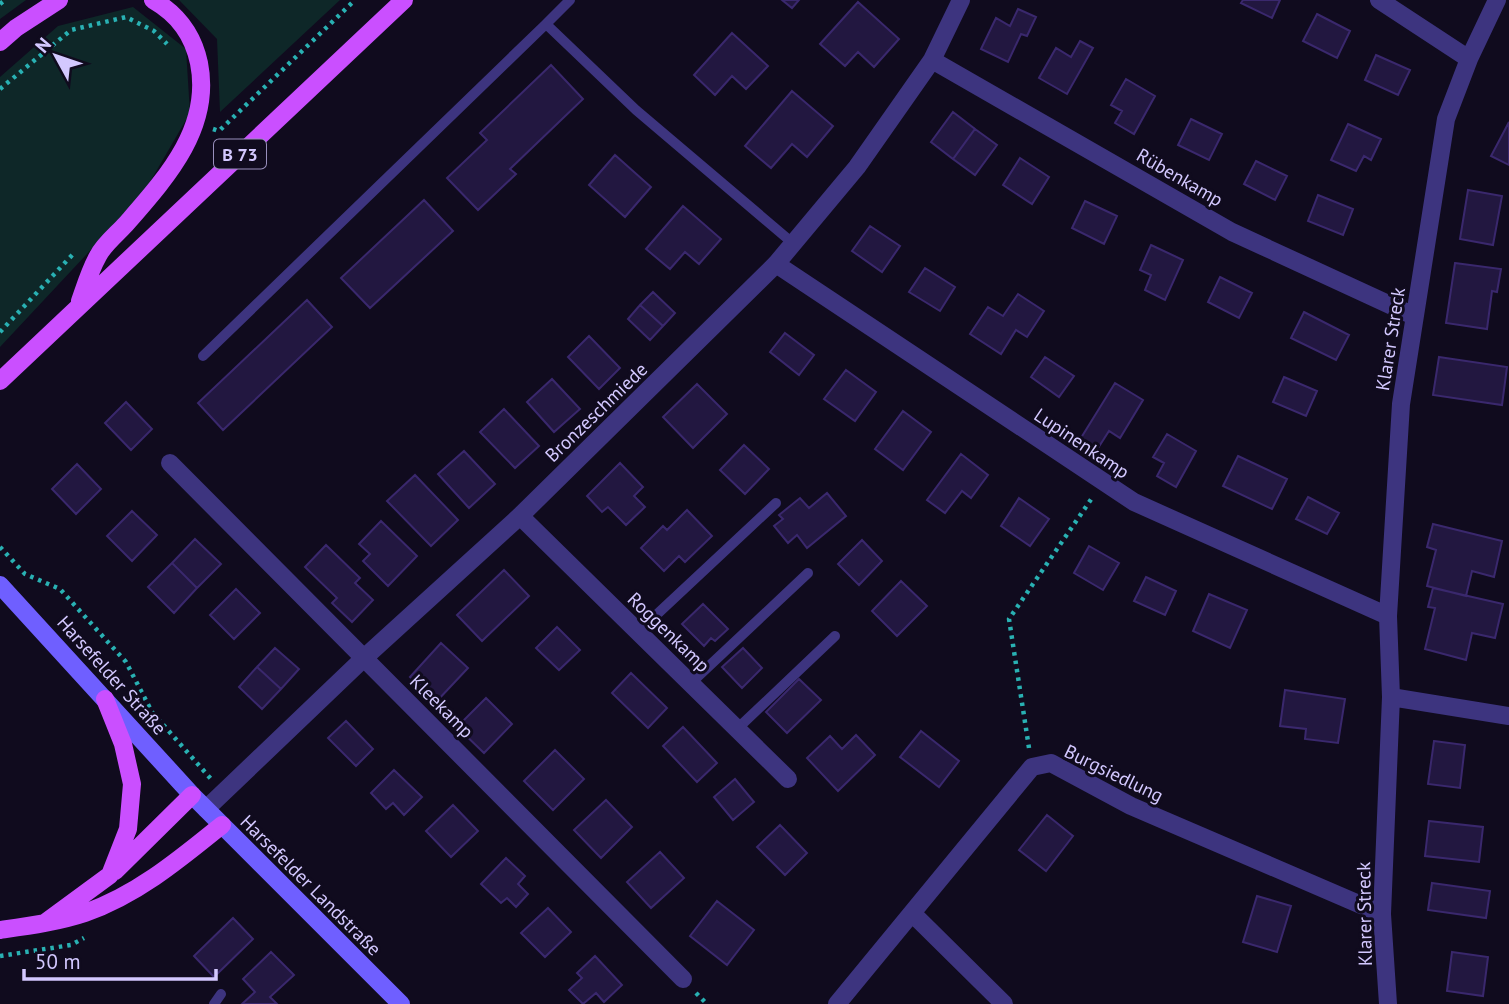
<svg xmlns="http://www.w3.org/2000/svg" width="1509" height="1004" font-family="'PT Sans',sans-serif">
  <style>
    .green { fill: #0e2728 }
    .building { fill: #221740; stroke: #3a286d; stroke-width: 2 }
    .lines { fill: none; stroke-linecap: round; stroke-linejoin: round }
    .path { stroke: #29b1b3; stroke-width: 4.5; stroke-dasharray: 3.5 5; stroke-linecap: butt }
    .service { stroke: #3d347f; stroke-width: 10 }
    .minor { stroke: #3d347f; stroke-width: 18 }
    .secondary { stroke: #6f5fff; stroke-width: 18 }
    .primary { stroke: #ca4fff; stroke-width: 18 }
    .labels { text-anchor: middle; dominant-baseline: central; stroke-width: 6; stroke-linejoin: round; paint-order: stroke }
    .shield { fill: #100b1e; stroke: #988fbc; stroke-width: 2 }
    .shield-label { font-size: 18px; font-weight: bold; fill: #d3c8ff }
    .street-label { font-size: 19px; fill: #d3c8ff; stroke: #100b1e }
  </style>
  <rect width="100%" height="100%" fill="#100b1e"/>
  <path class="green" d="M0,0h26l-26,19z
    M179,0h161l-120,112 -3,-73z
    M133,7l53,42 4,64 -47,81 -143,153v-270l58,-51z"/>
  <path class="building" d="M782,0h17l-7,8z
    M1243,0h37l-8,18 -31,-15z
    M858,2l41,37 -25,28 -16,-15 -13,14 -25,-22z
    M1018,9l18,8 -9,19 -6,-2 -13,28 -27,-13 15,-31 14,8z
    M1317,14l33,17 -13,27 -34,-17z
    M732,33l36,33 -22,23 -14,-13 -17,19 -21,-20z
    M1080,41l13,7 -26,46 -28,-16 17,-30 15,9z
    M1376,55l34,15 -12,25 -33,-15z
    M551,65l32,34 -73,70 6,5 -38,36 -31,-32 40,-38 -7,-7z
    M1126,79l29,17 -21,38 -19,-11 7,-12 -11,-6z
    M792,91l41,35 -26,31 -15,-13 -21,24 -26,-22z
    M953,112l22,17 -22,30 -22,-17z
    M1191,119l31,15 -13,26 -31,-15z
    M1509,122v43l-18,-9z
    M1348,124l33,15 -10,21 -7,-4 -8,15 -25,-11z
    M975,129l22,16 -22,30 -22,-16z
    M615,155l36,32 -26,30 -36,-32z
    M1020,158l29,19 -17,27 -29,-19z
    M1256,161l31,15 -12,24 -31,-16z
    M1468,190l34,6 -9,49 -33,-6z
    M1318,195l35,14 -10,26 -35,-14z
    M424,200l29,31 -83,77 -29,-30z
    M1085,201l32,15 -13,28 -32,-16z
    M683,206l38,33 -22,25 -14,-12 -15,17 -24,-20z
    M870,226l30,20 -18,26 -30,-21z
    M1151,245l32,15 -18,40 -20,-10 6,-15 -11,-5z
    M1455,263l46,6 -4,23 -5,-1 -5,38 -41,-6z
    M925,268l30,19 -15,24 -31,-19z
    M1220,277l32,16 -13,25 -31,-16z
    M653,292l22,21 -12,13 -23,-21z
    M1018,294l26,17 -17,26 -11,-7 -15,24 -31,-20 18,-27 15,9z
    M307,300l25,27 -109,103 -25,-27z
    M640,305l23,21 -13,14 -22,-21z
    M1304,312l45,23 -13,25 -45,-22z
    M785,333l29,22 -15,20 -29,-23z
    M589,336l31,32 -21,21 -31,-32z
    M1045,357l29,19 -15,21 -28,-20z
    M1439,357l68,10 -5,38 -69,-10z
    M846,370l30,22 -21,29 -31,-22z
    M1284,377l33,14 -11,25 -33,-14z
    M552,379l28,30 -26,23 -27,-30z
    M1115,383l28,17 -23,38 -11,-7 -16,25 -17,-10z
    M697,384l30,30 -34,34 -30,-31z
    M126,402l26,27 -21,21 -26,-27z
    M504,409l35,37 -24,22 -35,-36z
    M903,411l28,21 -28,38 -28,-21z
    M1167,434l29,17 -20,36 -19,-11 7,-13 -11,-6z
    M744,445l25,24 -24,25 -25,-24z
    M464,451l31,33 -26,24 -31,-34z
    M961,454l27,21 -17,23 -9,-7 -17,22 -18,-13z
    M1238,456l49,23 -15,30 -49,-23z
    M620,463l23,24 -9,9 11,11 -19,18 -18,-18 -6,5 -15,-16z
    M77,464l24,25 -25,25 -24,-25z
    M415,475l43,45 -27,26 -44,-45z
    M827,493l19,23 -39,32 -10,-13 -9,8 -14,-17 9,-7 -4,-4 21,-17 9,10z
    M1308,497l31,16 -12,21 -31,-15z
    M1019,498l30,21 -19,27 -29,-20z
    M687,510l25,26 -27,26 -6,-6 -15,15 -23,-23 22,-22 4,4z
    M132,511l25,24 -25,26 -25,-25z
    M381,521l36,35 -29,30 -25,-25 7,-7 -11,-10z
    M1433,524l69,17 -8,36 -22,-6 -6,25 -39,-10 9,-36 -9,-3z
    M195,539l26,25 -24,24 -25,-25z
    M862,540l20,21 -23,24 -21,-21z
    M326,545l34,33 -5,5 18,17 -21,22 -20,-19 5,-5 -32,-31z
    M1089,546l30,17 -16,27 -29,-17z
    M172,563l25,25 -23,25 -26,-26z
    M504,570l25,26 -47,45 -25,-26z
    M1146,577l30,14 -11,24 -31,-14z
    M901,581l26,25 -30,30 -25,-25z
    M1433,588l70,16 -8,34 -23,-5 -6,27 -41,-11 10,-41 -7,-1z
    M236,589l24,24 -26,26 -24,-24z
    M1209,594l38,16 -17,38 -37,-17z
    M703,604l25,25 -13,12 -4,-3 -7,8 -22,-22z
    M557,627l23,23 -21,20 -23,-22z
    M441,643l27,25 -32,34 -26,-25z
    M275,648l24,21 -18,20 -24,-22z
    M743,648l19,20 -20,20 -20,-21z
    M257,667l24,22 -19,20 -23,-22z
    M631,673l36,35 -19,20 -36,-35z
    M799,679l22,21 -34,33 -21,-21z
    M1285,690l60,9 -7,44 -33,-4 1,-10 -26,-3z
    M486,698l26,26 -28,29 -27,-26z
    M346,721l27,28 -17,17 -28,-28z
    M683,727l34,36 -20,19 -34,-36z
    M921,731l38,30 -20,26 -39,-30z
    M856,735l19,20 -37,36 -31,-33 23,-22 12,13z
    M1434,741l31,4 -5,43 -32,-4z
    M555,750l29,29 -31,31 -29,-29z
    M394,770l28,27 -18,18 -11,-12 -7,6 -15,-16z
    M735,779l19,23 -21,18 -19,-23z
    M606,800l26,27 -31,31 -27,-28z
    M453,805l25,26 -27,26 -25,-26z
    M1047,815l26,21 -27,35 -27,-21z
    M1429,821l54,6 -4,35 -54,-6z
    M780,825l27,28 -22,22 -28,-28z
    M660,852l24,26 -33,30 -24,-26z
    M506,858l19,18 -7,8 10,10 -12,13 -9,-9 -6,5 -20,-19z
    M1432,883l58,8 -4,27 -58,-8z
    M1257,896l34,10 -14,46 -34,-10z
    M717,901l37,29 -27,35 -37,-29z
    M548,908l23,24 -26,25 -24,-24z
    M233,918l20,21 -39,38 -20,-21z
    M271,952l23,23 -24,22 7,7h-35l13,-12 -12,-13z
    M1452,952l36,5 -5,39 -36,-5z
    M595,956l27,29 -18,17 -8,-9 -13,11 -14,-14 13,-12 -5,-5z"/>
  <g class="lines">
    <path class="path" d="M0,4l5,-4
      M0,89l71,-59 55,-13 28,14 13,13
      M213,129l6,2 136,-131
      M0,332l75,-80
      M0,547l25,27 35,15 66,73 26,50 59,67
      M1029,748l-20,-129 83,-121
      M0,956l71,-11 13,-7
      M696,993l11,11"/>
    <path class="service" d="M570,0l-24,24 90,86 159,135
      M203,356l343,-332
      M638,632l138,-129
      M691,683l117,-110
      M737,729l98,-93
      M214,1004l7,-10"/>
    <path class="minor" d="M1379,0l90,59
      M932,60l300,172 182,84
      M776,264l358,238 254,114
      M170,463l513,516
      M520,516l268,263
      M1391,697l118,19
      M206,809l158,-151 156,-142 256,-252 81,-97 75,-107 29,-60
      M912,913l92,91
      M837,1004l195,-237 19,-4 80,43 251,108
      M1388,1004l-6,-90 9,-217 -3,-81 13,-212 45,-285 23,-60 28,-59"/>
    <path class="secondary" d="M0,585l192,210 209,209"/>
    <path class="primary" d="M0,42l16,-14 43,-28
      M80,301c5,-14 10,-31 18,-45 6,-12 19,-22 28,-32 40,-46 86,-96 73,-161 -6,-28 -20,-48 -46,-63
      M0,381l404,-381
      M115,871l77,-76
      M46,922l64,-47 18,-46 4,-45 -9,-40 -18,-45
      M0,930c28,-4 58,-8 85,-17 52,-18 95,-54 137,-88"/>
  </g>
  <g class="labels">
    <rect class="shield" x="214" y="139.5" width="52" height="29" rx="5"/>
    <g class="shield-label">
      <text x="240" y="154">B 73</text>
    </g>
    <g class="street-label">
      <text transform="translate(1180 177) rotate(30)">Rübenkamp</text>
      <text transform="translate(1390 339) rotate(-81)">Klarer Streck</text>
      <text transform="translate(596 412) rotate(-44)">Bronzeschmiede</text>
      <text transform="translate(1082 443) rotate(34)">Lupinenkamp</text>
      <text transform="translate(669 632) rotate(44)">Roggenkamp</text>
      <text transform="translate(112 675) rotate(48)">Harsefelder Straße</text>
      <text transform="translate(442 706) rotate(45)">Kleekamp</text>
      <text transform="translate(1114 773) rotate(26)">Burgsiedlung</text>
      <text transform="translate(311 885) rotate(45)">Harsefelder Landstraße</text>
      <text transform="translate(1364 914) rotate(-91)">Klarer Streck</text>
    </g>
  </g>
  <g transform="translate(56 56) rotate(310)" stroke="#100b1e" stroke-width="5" paint-order="stroke">
  <path d="M0-5L12 26L0 18L-12 26Z" fill="#d3c8ff"/>
  <text y="-10" font-size="19" font-weight="bold" text-anchor="middle" fill="#d3c8ff">N</text>
  </g>
  <path d="M24 969v10h192v-10" fill="none" stroke="#d3c8ff" stroke-width="3.5"/>
  <text x="35" y="969" font-size="21" fill="#d3c8ff" stroke="#100b1e" stroke-width="5" paint-order="stroke">50 m</text>
</svg>
